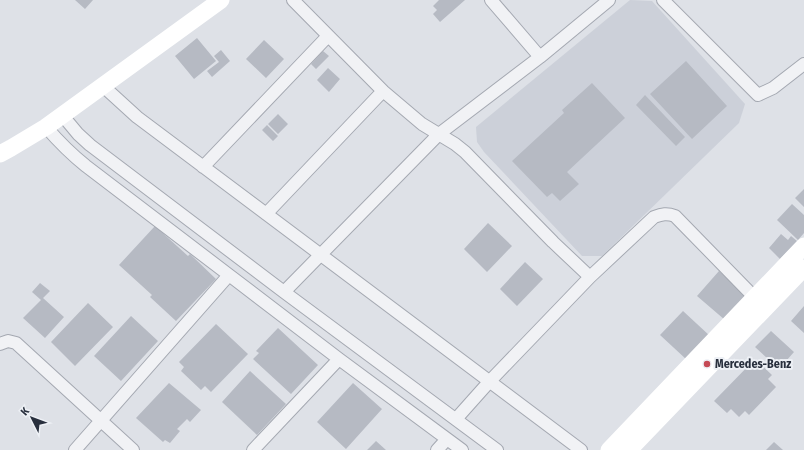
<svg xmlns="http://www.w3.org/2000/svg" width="804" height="450" font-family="'Fira Sans Condensed',sans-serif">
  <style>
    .built { fill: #ccd0d9 }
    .building { fill: #b6bac3 }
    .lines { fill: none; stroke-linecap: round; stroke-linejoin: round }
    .street-casing { stroke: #a4a8b1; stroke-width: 14 }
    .street { stroke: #f1f2f5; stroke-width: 12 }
    .secondary { stroke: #fff; stroke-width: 17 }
    .poi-dot { fill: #c54a55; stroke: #edf0f5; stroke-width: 1.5 }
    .labels { text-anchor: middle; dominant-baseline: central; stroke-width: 4; stroke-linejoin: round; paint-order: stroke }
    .poi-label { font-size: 12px; font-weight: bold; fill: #282f3d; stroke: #edf0f5; text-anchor: start }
  </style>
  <rect width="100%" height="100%" fill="#dee1e7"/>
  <path class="built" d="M630,0l22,1 93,103 -6,19 -137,133h-20l-98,-104 -7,-10 -1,-15z"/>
  <path class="building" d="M75,0h18l-8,9z
    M439,0h26l-25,22 -7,-8 4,-4 -4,-4z
    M197,38l19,23 -22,18 -19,-23z
    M264,40l20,19 -18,19 -20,-19z
    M221,50l9,11 -18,16 -5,-6 12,-9 -5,-6z
    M323,51l6,5 -13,13 -5,-5z
    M686,61l41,45 -35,33 -42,-45z
    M328,68l12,11 -11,13 -12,-12z
    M592,83l33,35 -58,54 12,12 -19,17 -8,-8 -5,4 -35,-36 52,-48 -2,-3z
    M645,95l40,42 -9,9 -40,-41z
    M278,114l10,10 -10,10 -10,-10z
    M267,125l11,11 -5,5 -11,-11z
    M804,189v18l-9,-9z
    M792,204l12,11v18l-6,7 -21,-20z
    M488,223l24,23 -25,26 -23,-23z
    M155,226l33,30 2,-2 26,25 -40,42 -26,-24 2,-2 -33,-30z
    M781,234l7,6 3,-4 6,5 -17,18 -11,-11z
    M525,262l18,17 -26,27 -17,-17z
    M719,271l27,24 -21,25 -28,-24z
    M40,283l10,8 -7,7 21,19 -19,21 -22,-20 18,-18 -9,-8z
    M88,303l25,24 -38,39 -24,-24z
    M804,306v27l-13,-12z
    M683,311l27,25 -23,24 -27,-25z
    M131,316l27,25 -37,40 -27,-25z
    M216,324l32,30 -37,38 -6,-6 -4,4 -20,-19 3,-4 -5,-5z
    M278,328l40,37 -27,29 -38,-35 6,-6 -3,-2z
    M771,331l23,21 -15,17 -24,-22z
    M755,359l17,16 -4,4 8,8 -27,28 -4,-4 -6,6 -8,-8 -4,4 -13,-12z
    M250,371l36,33 -29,31 -35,-33z
    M169,383l32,27 -11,12 -3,-3 -10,10 3,2 -10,12 -5,-3 -2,2 -27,-24z
    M353,383l29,26 -36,40 -29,-27z
    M376,441l10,9h-19z
    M774,442l9,8h-17z"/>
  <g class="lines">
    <g class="street-casing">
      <path id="street" d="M293,0l90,91 39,33 33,20 10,8 88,90 37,35
        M491,0l49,57
        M663,0l95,95 15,-7 31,-24
        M103,86l34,31 444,333
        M63,116l15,18 12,11 194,147 213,158
        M46,127c13,15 25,27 40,39l143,109 110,84 123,91
        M203,167l125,-131
        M266,214l117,-123
        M284,292l155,-158 101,-77 69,-57
        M0,344l8,-3 8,2 117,107
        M456,419l33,-37 101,-105 64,-60c8,-3 13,-4 21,-1l84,86
        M75,450l154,-175
        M253,450l86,-91
        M437,450l10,-11"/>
    </g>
    <use href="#street" class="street"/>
    <path class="secondary" d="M0,154l11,-6 35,-21 175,-127
      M609,450l195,-204
      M629,450l175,-182"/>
  </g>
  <circle class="poi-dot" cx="707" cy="364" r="4"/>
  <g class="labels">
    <g class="poi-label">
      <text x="715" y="364">Mercedes-Benz</text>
    </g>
  </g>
  <g transform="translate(32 418) rotate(312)" stroke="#edf0f5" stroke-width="3" paint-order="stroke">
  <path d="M0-3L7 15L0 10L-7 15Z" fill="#282f3d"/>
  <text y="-6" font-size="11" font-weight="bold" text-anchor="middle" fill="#282f3d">K</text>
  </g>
</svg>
